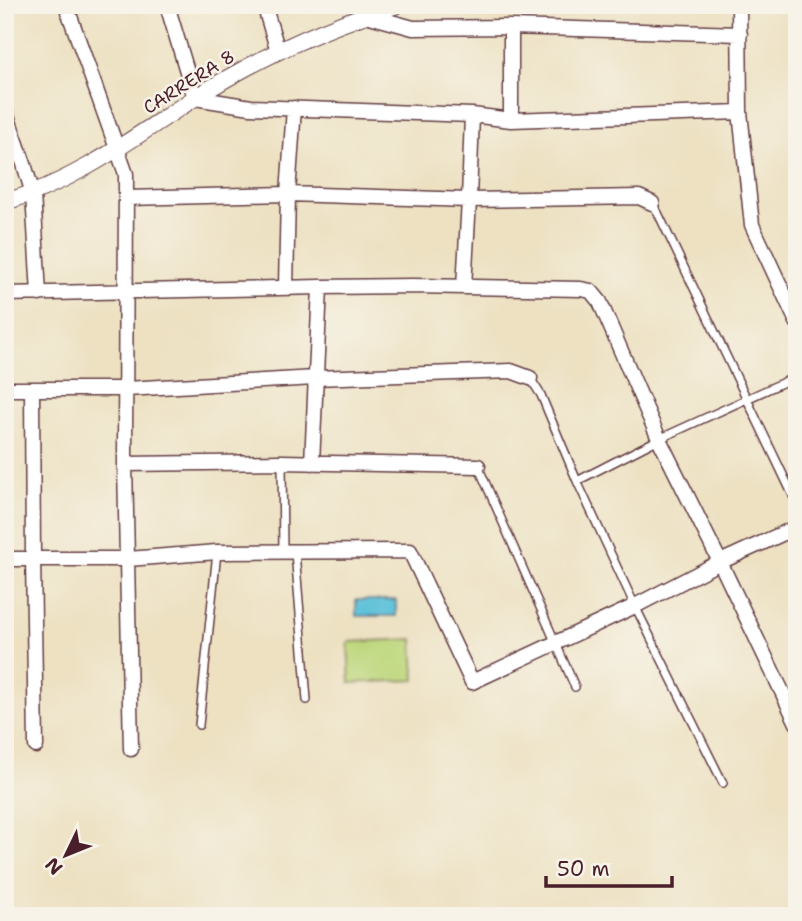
<svg xmlns="http://www.w3.org/2000/svg" width="802" height="921" font-family="'Shantell Sans',sans-serif">
  <style>
    .green { fill: #bdd77c; stroke: #847b54; stroke-width: 2 }
    .water { fill: #5bc1d9; stroke: #527082; stroke-width: 2 }
    .lines { fill: none; stroke-linecap: round; stroke-linejoin: round }
    .stream { stroke: #5bc1d9; stroke-width: 5 }
    .service-casing { stroke: #623c42; stroke-width: 10 }
    .minor-casing { stroke: #623c42; stroke-width: 17 }
    .tertiary-casing { stroke: #623c42; stroke-width: 18 }
    .service { stroke: #fff; stroke-width: 7 }
    .minor { stroke: #fff; stroke-width: 14 }
    .tertiary { stroke: #fff; stroke-width: 16 }
    .labels { text-anchor: middle; dominant-baseline: central; stroke-width: 5; stroke-linejoin: round; paint-order: stroke }
    .street-label { font-size: 18px; fill: #4a1f2b; stroke: #f7f3e8 }
  </style>
  <rect width="100%" height="100%" fill="#f7f3e8"/>
  <filter id="ink" filterUnits="userSpaceOnUse"><feTurbulence type="fractalNoise" baseFrequency=".0143" numOctaves="2"/><feDisplacementMap in="SourceGraphic" scale="14" xChannelSelector="R" yChannelSelector="G"/><feConvolveMatrix kernelMatrix="1 2 1 2 8 2 1 2 1" color-interpolation-filters="sRGB"/></filter>
  <filter id="wash" filterUnits="userSpaceOnUse"><feTurbulence type="fractalNoise" baseFrequency=".00686" numOctaves="4" result="noise"/><feDisplacementMap in="SourceGraphic" scale="28" xChannelSelector="R" yChannelSelector="G"/><feGaussianBlur stdDeviation="1.57" result="paint"/><feColorMatrix in="noise" values="0 0 0 0 0 0 0 0 0 0 0 0 0 0 0 0 0 1.4 0 .05"/><feComposite in="paint" operator="in"/></filter>
  <g filter="url(#wash)">
    <rect width="100%" height="100%" fill="#ede1c2"/>
    <path class="green" d="M413,639l2,41 -65,3 -2,-41z"/>
    <path class="water" d="M356,600h40v16h-40z"/>
    <g class="lines">
      <path class="stream" d="M797,171l-2,6 2,5"/>
    </g>
  </g>
  <g filter="url(#ink)">
    <g class="lines">
      <g class="service-casing">
        <path id="service" d="M652,203l6,10 139,291
          M530,378l11,17 36,86 58,125 88,177
          M282,462l1,90
          M478,466l97,221
          M577,481l82,-42 138,-63
          M295,552l12,148
          M199,725l18,-173"/>
      </g>
      <g class="minor-casing">
        <path id="minor" d="M66,5l60,169 -1,290 6,285
          M167,5l28,93 56,9 221,8 39,5 229,-8
          M264,5l14,46
          M363,5l3,10 47,13 98,-1 229,7
          M739,5l1,107 12,113 45,97
          M5,110l19,54 9,30 6,100
          M511,120v-93
          M127,198l161,-4 181,6 170,-3 13,6
          M286,287l2,-93 6,-86
          M464,287l5,-87 3,-85
          M5,294l315,-7 93,-1 168,3 10,2 9,11 59,137 61,123 77,161
          M5,389h121l189,-11 196,-7 19,7
          M32,389l1,170 3,187
          M312,463l8,-176
          M125,464l157,-2 196,4
          M5,559h123l89,-7 193,-1 62,131 163,-76 85,-44 77,-35"/>
      </g>
      <g class="tertiary-casing">
        <path id="tertiary" d="M5,202c70,-20 128,-64 188,-103 63,-40 133,-73 204,-94"/>
      </g>
      <use href="#service" class="service"/>
      <use href="#minor" class="minor"/>
      <use href="#tertiary" class="tertiary"/>
    </g>
  </g>
  <g class="labels">
    <g class="street-label">
      <text transform="translate(189 82) rotate(-32)">CARRERA 8</text>
    </g>
  </g>
  <rect width="802" height="921" fill="none" stroke="#f7f3e8" stroke-width="28"/>
  <g transform="translate(66 855) rotate(227)" stroke="#f7f3e8" stroke-width="5" paint-order="stroke">
  <path d="M0-5L12 26L0 18L-12 26Z" fill="#4a1f2b"/>
  <text y="-10" font-size="19" font-weight="bold" text-anchor="middle" fill="#4a1f2b">N</text>
  </g>
  <path d="M546 876v10h126v-10" fill="none" stroke="#4a1f2b" stroke-width="3.5"/>
  <text x="557" y="876" font-size="21" fill="#4a1f2b" stroke="#f7f3e8" stroke-width="5" paint-order="stroke">50 m</text>
</svg>
